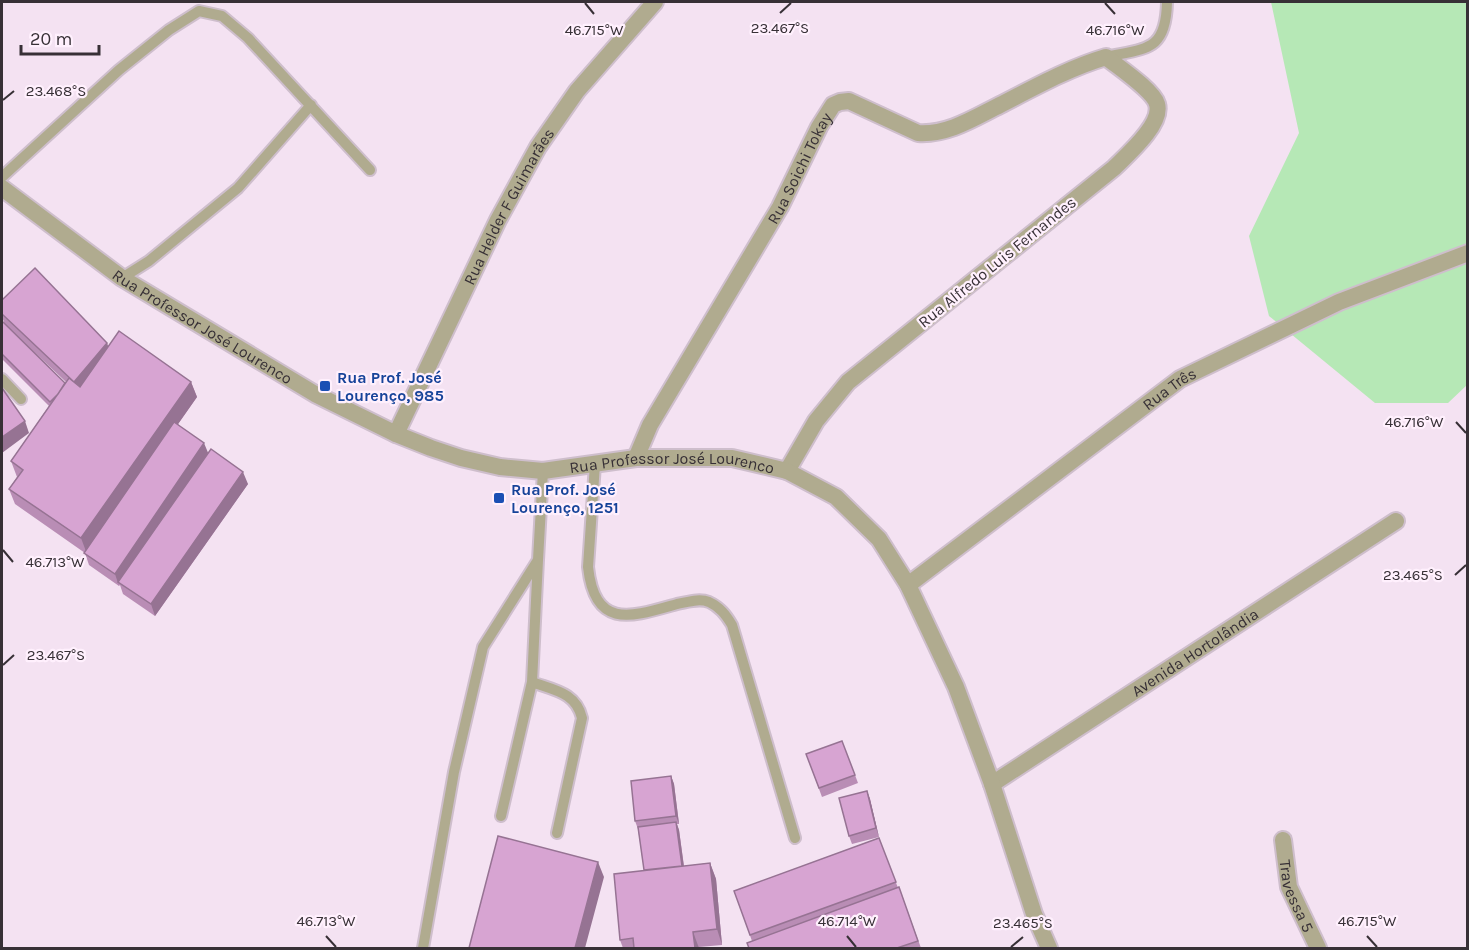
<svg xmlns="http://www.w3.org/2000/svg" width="1469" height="950" font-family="Karla,sans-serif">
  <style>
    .green { fill: #b6e8b6 }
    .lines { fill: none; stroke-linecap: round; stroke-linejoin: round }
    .service-casing { stroke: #cebecc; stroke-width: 14 }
    .minor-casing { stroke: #cebecc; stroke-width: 20 }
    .tertiary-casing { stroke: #cebecc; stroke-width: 20 }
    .service { stroke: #b0ab8f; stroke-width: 10 }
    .minor { stroke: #b0ab8f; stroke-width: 16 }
    .tertiary { stroke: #b0ab8f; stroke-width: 16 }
    .wall { fill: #b98db5; fill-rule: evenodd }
    .shaded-wall { fill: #967393 }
    .building { fill: #d7a4d2; stroke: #967393; stroke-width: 1.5 }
    .ticks { fill: none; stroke: #373036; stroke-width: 2 }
    .transit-dot { fill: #1a4fb4; stroke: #fff0fd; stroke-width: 2 }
    .labels { text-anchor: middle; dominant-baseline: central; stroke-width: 4.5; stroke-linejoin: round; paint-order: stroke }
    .street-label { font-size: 16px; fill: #373036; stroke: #fff0fd }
    .transit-label { font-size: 16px; font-weight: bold; fill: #164399; stroke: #fff0fd; text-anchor: start }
    .ticks-label { font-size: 15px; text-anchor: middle; fill: #373036; stroke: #fff0fd; stroke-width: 4.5; stroke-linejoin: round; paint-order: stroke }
  </style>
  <rect width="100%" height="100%" fill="#f4e2f2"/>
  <path class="green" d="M1271,2h196v383l-19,18h-73l-106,-87 -20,-80 50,-103z"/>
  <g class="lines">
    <g class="service-casing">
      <path id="service" d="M1106,57c41,-9 60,-6 61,-55
        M2,177l117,-107 50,-40 30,-19 23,5 26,22 122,132
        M122,278l27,-17 89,-73 73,-83
        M2,379l19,20
        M595,464l-7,103c7,63 43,50 89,37 11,-2 22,-6 32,-2 11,5 17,13 23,23l63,213
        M532,682c21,8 44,10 50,36l-25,115
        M501,816l31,-134 6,-122
        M423,948l31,-176 29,-125 55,-87 5,-89"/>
    </g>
    <g class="minor-casing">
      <g id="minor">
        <path id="s1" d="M396,434l102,-214 40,-73 39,-56 78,-89"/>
        <path id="s2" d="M636,458l14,-33 130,-218 39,-80 14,-22 7,-3 9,-1 69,32c30,2 56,-15 82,-28 35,-18 69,-37 106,-48 12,10 47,33 51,47 6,20 -30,51 -43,64l-266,214 -32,39 -29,50"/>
        <path id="s3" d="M908,585l272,-206 159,-77 129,-49"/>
        <path id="s4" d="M992,784l404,-263"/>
        <path id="s5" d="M1283,840l6,47 29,61"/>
      </g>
    </g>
    <g class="tertiary-casing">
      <g id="tertiary">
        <path id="s6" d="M2,188l120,90 193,116 81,40 35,14 30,10 39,9 43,4 93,-13h96l55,13 49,26 43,42 29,46 48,102 36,97 42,130 15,34"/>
      </g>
    </g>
    <use href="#service" class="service"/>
    <use href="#minor" class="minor"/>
    <use href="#tertiary" class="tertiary"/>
  </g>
  <path class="wall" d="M2,300l105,43 1,4 83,35 6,15 -19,27 30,29 40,31 -93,132 -32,-22 -3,-9 -1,1 -30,-21 -4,-12 -70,-49 -6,-15 8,-12 -6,-16 38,-55 -47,-47v-36l2,-1 -2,-5zM31,349l35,33 -1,1z
    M806,754l49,21 3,8 -36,14z
    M671,776l3,8 5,40h-2l2,6 5,36 26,-3 6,16 6,66 -23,2v1h-76l-3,-8 24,-70 -6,-41 -3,-8z
    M867,791l3,8 9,38 -27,7 -3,-8z
    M879,838l19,50 1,-1 22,61h-172l3,-7 -18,-50z"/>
  <path class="shaded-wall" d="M107,343l4,12 -32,39 -5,-12z
    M191,382l6,15 -110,157 -6,-16z
    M25,421l4,12 -27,20v-16z
    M204,443l5,12 -91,127 1,4 -4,-12z
    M243,472l5,12 -93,132 -4,-12z
    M671,776l3,8 5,40 -3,-8z
    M867,791l3,8 9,38 -3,-9z
    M676,822l3,8 6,45 -3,-8z
    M598,862l6,15 -19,71h-10z
    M710,863l6,16 6,66 -5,-16z
    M693,932l6,16h-4z"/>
  <path class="building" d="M35,268l72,75 -33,39 -72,-68v-14z
    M3,322l62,61 -7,11 -8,8 -48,-48v-31z
    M119,331l72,51 -110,156 -72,-49 14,-19 -12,-9 58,-83 11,9z
    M2,388l23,33 -23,16z
    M174,422l30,21 -89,131 -31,-21z
    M211,449l32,23 -92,132 -33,-22z
    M842,741l13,34 -36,13 -13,-34z
    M671,776l5,40 -41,5 -4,-40z
    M867,791l9,37 -27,8 -10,-38z
    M676,822l6,44 -38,4 -6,-43z
    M498,836l100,26 -23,86h-106z
    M879,838l17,44 -146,53 -16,-44z
    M710,863l7,66 -24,3 2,16h-61l-1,-10 -13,2 -6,-66z
    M899,887l19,54 -21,7h-148l-2,-5z"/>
  <path class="ticks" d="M585,3l9,11M1105,3l10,11M780,13l11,-10M3,100l11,-9M1456,422l10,11M3,550l10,12M1455,575l11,-10M3,665l11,-10M326,936l10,11M847,936l9,11M1367,936l10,11M1011,947l12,-10"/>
  <g class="transit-dot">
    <rect x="319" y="380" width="12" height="12" rx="3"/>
    <rect x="493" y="492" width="12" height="12" rx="3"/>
  </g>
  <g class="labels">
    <g class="street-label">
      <text stroke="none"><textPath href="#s2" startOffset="333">Rua Soichi Tokay</textPath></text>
      <text stroke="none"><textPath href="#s1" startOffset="254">Rua Helder F Guimarães</textPath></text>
      <text transform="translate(997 262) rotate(-39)">Rua Alfredo Luis Fernandes</text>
      <text stroke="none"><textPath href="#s6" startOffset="244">Rua Professor José Lourenco</textPath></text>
      <text stroke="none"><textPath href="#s3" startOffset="327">Rua Três</textPath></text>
      <text stroke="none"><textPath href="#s6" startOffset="748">Rua Professor José Lourenco</textPath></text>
      <text stroke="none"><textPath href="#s4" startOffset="242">Avenida Hortolândia</textPath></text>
      <text stroke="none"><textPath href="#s5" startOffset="58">Travessa 5</textPath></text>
    </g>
    <g class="transit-label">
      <text x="337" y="377">Rua Prof. José<tspan x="337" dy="18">Lourenço, 985</tspan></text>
      <text x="511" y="489">Rua Prof. José<tspan x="511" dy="18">Lourenço, 1251</tspan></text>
    </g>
  </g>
  <g class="ticks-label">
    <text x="780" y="33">23.467°S</text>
    <text x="594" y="35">46.715°W</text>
    <text x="1115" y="35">46.716°W</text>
    <text x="56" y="96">23.468°S</text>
    <text x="1414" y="427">46.716°W</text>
    <text x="55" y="567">46.713°W</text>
    <text x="1413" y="580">23.465°S</text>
    <text x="56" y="660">23.467°S</text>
    <text x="326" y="926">46.713°W</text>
    <text x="847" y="926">46.714°W</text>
    <text x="1367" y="926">46.715°W</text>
    <text x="1023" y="928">23.465°S</text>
  </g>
  <rect width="1469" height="950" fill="none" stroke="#373036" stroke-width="6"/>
  <path d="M21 45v9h78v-9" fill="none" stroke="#373036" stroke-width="3"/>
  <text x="30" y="45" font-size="18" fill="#373036" stroke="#fff0fd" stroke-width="4.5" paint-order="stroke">20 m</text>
</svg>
